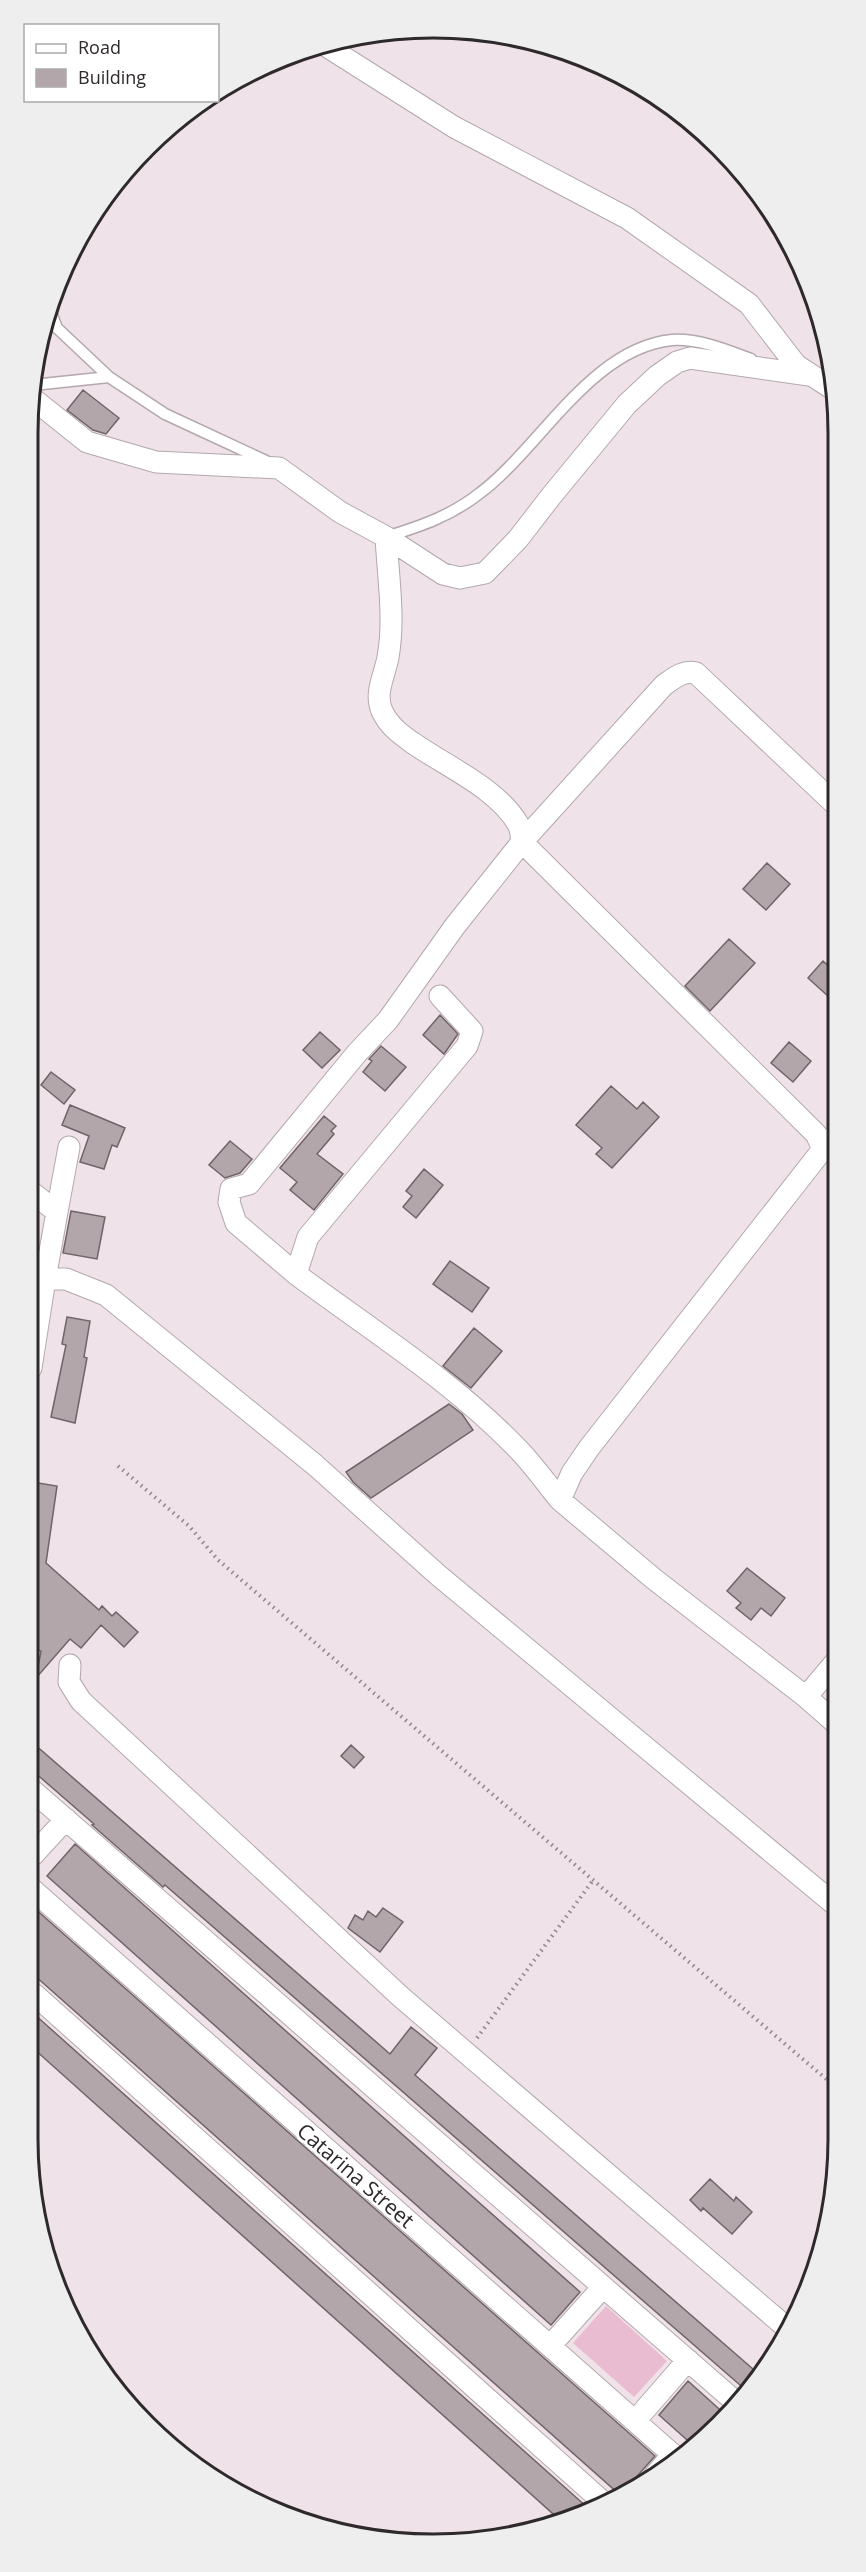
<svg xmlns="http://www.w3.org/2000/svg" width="866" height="2572" font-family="'Open Sans',sans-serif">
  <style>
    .green { fill: #e9bcd2 }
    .building { fill: #b2a6ab; stroke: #6f6469; stroke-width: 1.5 }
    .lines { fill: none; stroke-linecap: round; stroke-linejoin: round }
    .service-casing { stroke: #b3a8ad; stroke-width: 13 }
    .minor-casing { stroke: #b3a8ad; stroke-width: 23 }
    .path { stroke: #8f868a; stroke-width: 4; stroke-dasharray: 1.5 4.5; stroke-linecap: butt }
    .service { stroke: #fff; stroke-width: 10 }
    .minor { stroke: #fff; stroke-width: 21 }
    .labels { text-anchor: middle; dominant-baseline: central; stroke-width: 6; stroke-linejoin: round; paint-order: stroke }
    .street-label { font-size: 21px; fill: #2e292b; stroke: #fff }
    .rim { fill: none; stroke: #2e292b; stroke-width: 3 }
  </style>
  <rect width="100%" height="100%" fill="#efe2e8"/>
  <path class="green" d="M606,2306l61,55 -33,36 -61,-54z"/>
  <path class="building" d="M83,390l36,28 -13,16 -13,-4 -26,-20z
    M767,863l23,21 -24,26 -23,-21z
    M729,939l26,24 -45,48 -25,-25z
    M823,961l14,13v14l-8,9 -21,-19z
    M440,1015l18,19 -14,20 -21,-19z
    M320,1032l20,18 -18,18 -19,-18z
    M789,1042l22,19 -18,21 -22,-19z
    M381,1046l25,21 -21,24 -22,-19 9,-11 -3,-2z
    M51,1072l24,18 -11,14 -23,-19z
    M611,1086l26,23 6,-7 16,15 -47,51 -16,-14 6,-6 -26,-23z
    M70,1105l55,23 -8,19 -5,-2 -8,24 -24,-7 9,-26 -27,-11z
    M324,1116l12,10 -5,5 3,3 -17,20 26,20 -29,36 -24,-20 7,-8 -17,-14z
    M230,1141l22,18 -12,14 -15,5 -16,-13z
    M424,1169l19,16 -27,33 -13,-11 9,-11 -6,-5z
    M71,1211l34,6 -8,42 -34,-6z
    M450,1261l39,27 -17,24 -39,-28z
    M67,1317l23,4 -6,36 3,1 -12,65 -24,-6 15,-72 -4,-1z
    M474,1328l28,23 -31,37 -28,-22z
    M449,1404l13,10 11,16 -102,68 -18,-16 -7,-10z
    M32,1482l25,4 -11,77 53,47 3,-4 10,10 4,-4 22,20 -14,15 -23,-22 -20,23 -11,-9 -34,39 5,-27 -9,-2z
    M747,1568l38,30 -14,18 -10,-8 -10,12 -15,-12 5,-5 -14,-12z
    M33,1743l357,311 21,-27 26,21 -22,27 346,301 -13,16 -583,-507 -2,2 -71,-62 2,-1 -61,-53z
    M351,1745l13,12 -10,11 -13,-12z
    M75,1844l505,448 -29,33 -504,-449z
    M33,1907l622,549 -32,36 -4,2 -585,-519z
    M383,1908l20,14 -23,30 -32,-24 7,-13 8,5 5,-9 8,6z
    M34,2014l554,494 -27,13 -527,-472z
    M710,2179l24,22 2,-4 16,15 -20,22 -29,-26 -2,3 -11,-11z
    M688,2381l40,36 -33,30 -36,-32z"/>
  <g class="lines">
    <g class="service-casing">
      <path id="service" d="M49,307l8,21 52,49 56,37 101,47
        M33,385l76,-8
        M386,537c35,-11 65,-21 94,-44 60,-45 111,-145 192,-153 26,-2 55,10 79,19"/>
    </g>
    <g class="minor-casing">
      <path id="minor" d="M323,44l131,83 173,91 122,86 47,61 40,26
        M32,398l55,44 69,20 123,6 61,44 46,25 57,37 17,4 25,-5 33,-34 34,-44 75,-91 30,-28 20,-14 13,-4 119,17
        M386,537c2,39 9,82 2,120 -3,18 -14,36 -6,54 7,15 18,23 31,32 34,24 84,45 105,81 3,5 3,12 4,18l294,292 7,15 -234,299 -17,25 -12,27 94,79 152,118 32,28
        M440,996l32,35 -5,15 -159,191 -12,37c75,56 155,106 220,173 16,16 30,36 44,53
        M823,1149l14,-16
        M30,1191l27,21 -12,67 -14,-10
        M57,1212l12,-65
        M296,1274l-60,-51 -7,-21 2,-13 18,-5 108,-131 31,-33 67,-94 67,-84 142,-157c10,-7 19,-15 32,-12l140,132
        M31,1368l14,-89h21l40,16 209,170 123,110 401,333
        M70,1665l-1,17 12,19 320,296 386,331
        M806,1697l32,-38
        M33,1791l705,613
        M33,1855l33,-36
        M33,1890l646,570
        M34,1994l569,508
        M550,2346l53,-59
        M635,2421l53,-61
        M651,2480l22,-26"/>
    </g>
    <path class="path" d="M118,1466l71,60 29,34 621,530
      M477,2038l117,-159"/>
    <use href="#service" class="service"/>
    <use href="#minor" class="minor"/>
  </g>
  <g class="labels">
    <g class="street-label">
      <text transform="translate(356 2175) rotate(41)">Catarina Street</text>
    </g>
  </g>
  <path d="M0 0H866V2572H0ZM433 38H433A395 395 0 0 1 828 433V2139A395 395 0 0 1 433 2534H433A395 395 0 0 1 38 2139V433A395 395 0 0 1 433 38Z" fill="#eee" fill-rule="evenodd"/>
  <path class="rim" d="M433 38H433A395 395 0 0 1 828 433V2139A395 395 0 0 1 433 2534H433A395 395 0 0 1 38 2139V433A395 395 0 0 1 433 38Z"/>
  <rect x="24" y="24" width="195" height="78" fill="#ffffff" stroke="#aba9aa" stroke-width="1.5"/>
  <rect x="36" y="44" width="30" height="9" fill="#ffffff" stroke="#aba9aa" stroke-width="1.5"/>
  <text x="78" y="54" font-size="18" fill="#2e292b">Road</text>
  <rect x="36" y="69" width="30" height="18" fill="#b2a6ab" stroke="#aba9aa" stroke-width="1.5"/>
  <text x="78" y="84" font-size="18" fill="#2e292b">Building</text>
</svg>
